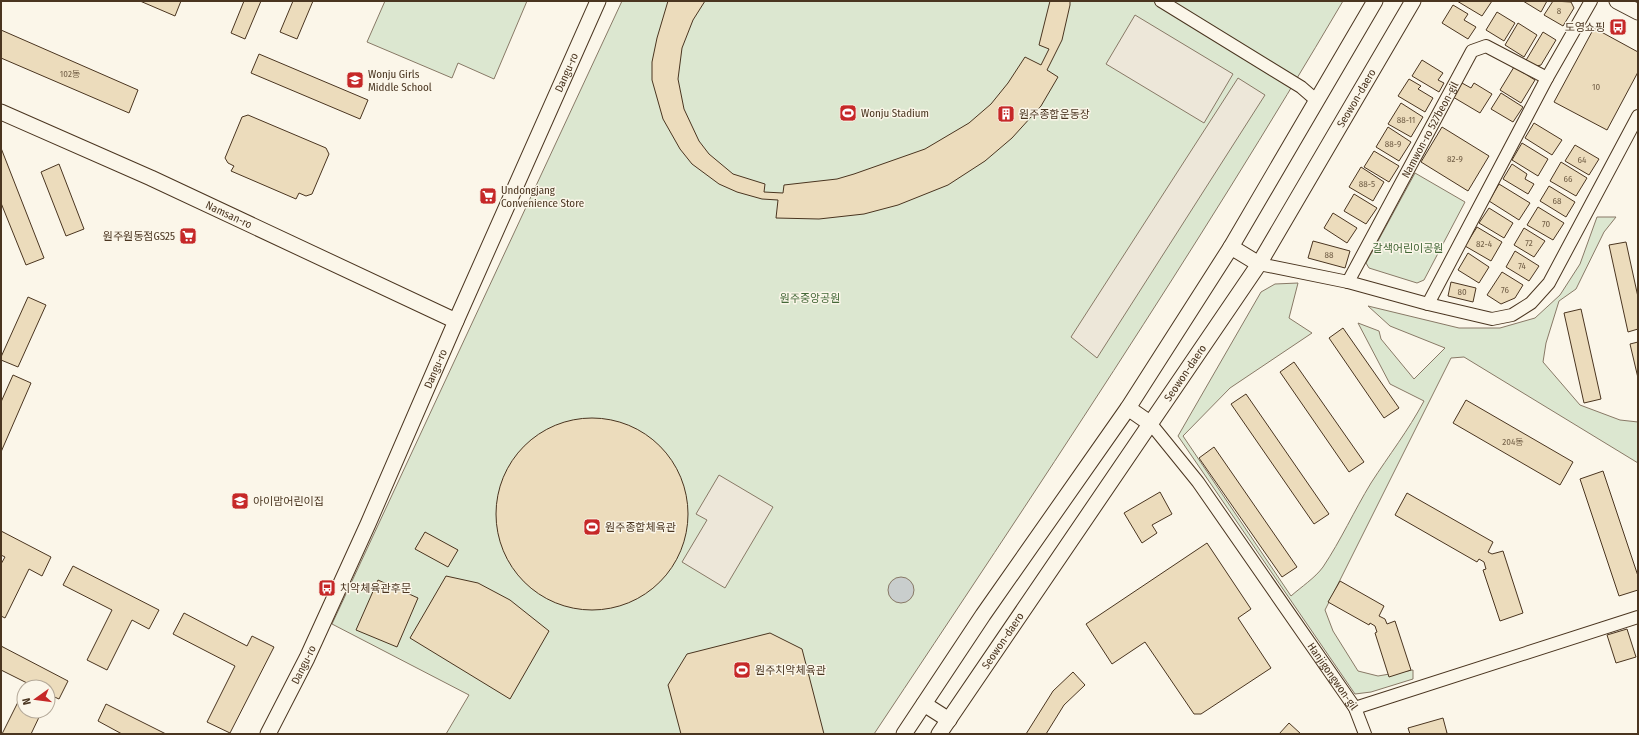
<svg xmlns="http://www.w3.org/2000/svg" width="1639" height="735" font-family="'Fira Sans Condensed','Noto Sans KR',sans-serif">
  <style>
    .green { fill: #dce7d0; stroke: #887966 }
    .parking { fill: #ede7d9; stroke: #887966 }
    .water { fill: #c9cecd; stroke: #887966 }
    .building { fill: #ecdcbc; stroke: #4a3520 }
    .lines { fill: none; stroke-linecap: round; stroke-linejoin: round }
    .minor-casing { stroke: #4a3520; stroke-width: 14 }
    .tertiary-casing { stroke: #4a3520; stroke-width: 17 }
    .minor { stroke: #fbf6e9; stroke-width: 12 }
    .tertiary { stroke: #fbf6e9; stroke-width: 15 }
    .labels { text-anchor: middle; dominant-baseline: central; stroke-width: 3; stroke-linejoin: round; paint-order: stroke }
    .number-label { font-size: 9px; fill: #725f47 }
    .poi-label { font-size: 11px; fill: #4a3520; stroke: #fbf6e9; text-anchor: start }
    .street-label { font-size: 11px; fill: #4a3520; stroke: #fbf6e9 }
    .park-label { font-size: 11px; fill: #436837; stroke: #fbf6e9 }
  </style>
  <rect width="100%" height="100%" fill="#fbf6e9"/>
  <path class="green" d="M385,1h142l-33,78 -36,-16 -6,15 -85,-36z
    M622,1h721c-147,250 -308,491 -469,733h-428l23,-39 -137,-71z
    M1415,173l50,29 -41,78 -7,3 -48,-15 -3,-5z
    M1597,217h19l-12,15 -28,57 -17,12 -13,42 -3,19 37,43 40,15 18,2v41l-174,-106 -13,1 -126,252 8,21 25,40 20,5 35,-6v9l-42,13 -16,2 -177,-258 83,-144 14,-8 23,-1 -9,35 23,15 -82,55 -47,48 108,160c10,-9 24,-18 32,-29 18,-27 31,-56 48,-84 18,-28 37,-52 53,-82l-34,-17 -32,-61 21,8 2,8 33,40 31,-31 -55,-22 -22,-20 91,22h41l35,-10 25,-23 20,-31z"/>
  <path class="parking" d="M1135,15l98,59 -29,49 -98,-59z
    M1238,78l27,17 -168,263 -26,-21z
    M719,475l54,32 -48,81 -43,-26 25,-42 -11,-6z"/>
  <path class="water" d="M888 590a13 13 0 1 1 26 0a13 13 0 1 1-26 0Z"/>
  <path class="building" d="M140,1h41l-6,15z
    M244,1h17l-16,38 -14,-6z
    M293,1h20l-16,38 -17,-7z
    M668,1h37l-12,19 -11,28 -4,31 6,30 15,32 10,13 24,20 32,10 -1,8 19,1 1,-8 53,-6 17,-5 71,-25 44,-26 22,-19 17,-21 17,-26 16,8 8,-16 -10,-4 11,-44h20v4l-8,35 -15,30 11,7 -17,29 -29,32 -27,23 -37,24 -50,20 -34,9 -45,5 -43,-1 2,-18 -16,-1 -25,-7 -18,-8 -27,-20 -12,-15 -17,-30 -11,-39v-18l5,-24z
    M1457,1h35l-10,15z
    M1523,1h24l-6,11z
    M1553,1l18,1 3,6 -11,18 -19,-11z
    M1453,5l15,9 -4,6 12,7 -8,12 -26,-16z
    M1497,12l18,11 -11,18 -18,-11z
    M1518,23l19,12 -13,22 -19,-12z
    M1594,28l44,24v20l-31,58 -53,-28z
    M1,30l137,60 -9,23 -128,-55z
    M1543,32l13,8 -15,25 -8,2 -8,-5z
    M259,54l109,46 -8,19 -109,-46z
    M1422,60l21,13 -5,7 6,3 -5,9 -27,-16z
    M1514,67l21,13 -14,23 -21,-13z
    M1409,79l12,7 -3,3 15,9 -8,14 -27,-16z
    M1462,83l9,5 3,-5 18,11 -12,19 -27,-16z
    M1501,93l22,14 -10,15 -22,-13z
    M1401,103l22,14 -12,20 -23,-13z
    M248,115l78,33 3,6 -17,40 -6,2 -7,-3 -3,6 -65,-28 3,-5 -6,-3 -3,-5 17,-41z
    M1534,123l28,17 -10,15 -27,-17z
    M1388,127l23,15 -12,19 -23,-14z
    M1442,127l47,29 -21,35 -47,-29z
    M1522,143l26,16 -10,17 -26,-16z
    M1575,145l24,14 -10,16 -24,-14z
    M1,148l43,110 -18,7 -25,-62z
    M1374,151l25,15 -10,16 -25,-15z
    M1561,162l26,16 -11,18 -26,-15z
    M59,164l25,65 -18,7 -25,-64z
    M1512,164l15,10 -2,5 9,5 -6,10 -25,-15z
    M1361,167l23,15 -11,19 -24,-14z
    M1499,184l31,19 -11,17 -30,-19z
    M1549,186l26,16 -9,15 -26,-16z
    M1354,194l23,14 -11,16 -22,-13z
    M1538,207l26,16 -11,17 -26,-15z
    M1489,208l24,15 -9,15 -25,-15z
    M1333,213l24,15 -10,15 -23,-15z
    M1477,227l25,15 -11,19 -26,-15z
    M1524,228l21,13 -11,16 -20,-12z
    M1313,241l37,10 -5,17 -37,-10z
    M1626,242l12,55v32l-10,3 -19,-87z
    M1515,251l24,15 -10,15 -23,-14z
    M1468,253l21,14 -10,16 -21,-13z
    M1502,272l21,13 -8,13 -14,6 -14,-9z
    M1451,282l25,6 -3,14 -25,-6z
    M28,297l18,8 -28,62 -17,-7v-3z
    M1581,309l20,90 -17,4 -20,-90z
    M1343,328l56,80 -15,10 -55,-80z
    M1638,342v36l-8,-34z
    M1294,362l70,100 -15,10 -69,-100z
    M13,375l18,8 -30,69v-50z
    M1246,394l83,120 -15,10 -83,-120z
    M1466,400l107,62 -13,23 -107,-62z
    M496 514a96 96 0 1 1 192 0a96 96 0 1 1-192 0Z
    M1214,447l83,120 -15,10 -83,-119z
    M1603,471l35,105v14l-19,6 -39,-117z
    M1160,492l12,22 -20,11 5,8 -15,10 -18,-30z
    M1407,493l86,49 -5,10 4,2 11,-3 20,62 -23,8 -17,-51 3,-1 -2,-7 -5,-3 -2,3 -82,-47z
    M1,531l50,26 -9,19 -13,-7 -24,49 -4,-2v-52l4,-7 -4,-2z
    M425,532l33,18 -10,17 -33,-18z
    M1207,543l44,66 -13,9 33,50 -70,46h-7l-49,-72 -33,22 -26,-40z
    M73,566l86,44 -10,19 -17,-9 -25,50 -20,-10 25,-50 -49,-25z
    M446,576l32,7 32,17 39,31 -39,68 -100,-61z
    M378,580l40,18 -21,49 -41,-17z
    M1340,581l44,25 -5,10 6,3 2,5 8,-3 16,49 -22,7 -14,-44 2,-1 -2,-6 -5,-3 -1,2 -41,-23z
    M184,613l63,33 5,-10 22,11 -44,86 -23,-11 28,-56 -62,-32z
    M1627,629l9,28 -20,6 -9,-28z
    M770,633l32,16 22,85h-143l-13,-49 19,-31z
    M1,646l67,35 -9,18 -9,-4 -2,4v-12h-23l2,-4 -26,-13z
    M1073,672l12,13 -21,20 -18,29h-20l27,-43z
    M24,690v21h18l-11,23h-29z
    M106,704l60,30h-44l-24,-13z
    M1443,718l4,15 -2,1h-35l-2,-6z
    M1289,723l12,11h-22z"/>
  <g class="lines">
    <g class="minor-casing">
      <g id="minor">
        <path d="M1161,1l140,86 15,13"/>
        <path d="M1259,264l89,18 80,22 64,15 20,-4 19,-12 18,-20 89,-167"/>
        <path id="s1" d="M1348,282l124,-231 14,-5 61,32"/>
        <path d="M1428,304l119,-226 44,-77"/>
        <path id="s2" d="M1151,424l47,58 157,226 10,26"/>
        <path d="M1355,708l283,-91"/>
      </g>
    </g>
    <g class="tertiary-casing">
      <g id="tertiary">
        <path d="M1617,1l21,11"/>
        <path id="s3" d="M1,112l150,66 305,143"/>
        <path d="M1231,247l28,17"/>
        <path d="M1128,408l23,16"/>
        <path d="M924,704l25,16"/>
        <path id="s4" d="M268,734l39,-76 61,-134 88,-203 142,-320"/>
        <path d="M904,734l79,-119 145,-207 103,-161 144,-246"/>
        <path id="s5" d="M939,734l320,-470 154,-263"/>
      </g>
    </g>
    <use href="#minor" class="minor"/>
    <use href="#tertiary" class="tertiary"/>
  </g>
  <defs>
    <g id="bus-square" transform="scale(0.9)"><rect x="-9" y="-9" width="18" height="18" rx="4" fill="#c62828" stroke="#fbf6e9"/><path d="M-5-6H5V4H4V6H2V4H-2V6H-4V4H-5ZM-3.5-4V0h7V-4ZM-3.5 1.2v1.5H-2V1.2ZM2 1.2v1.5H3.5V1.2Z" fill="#fff"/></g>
    <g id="school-square" transform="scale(0.9)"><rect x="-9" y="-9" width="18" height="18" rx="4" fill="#c62828" stroke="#fbf6e9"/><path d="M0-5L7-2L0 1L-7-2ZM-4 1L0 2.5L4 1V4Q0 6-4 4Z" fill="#fff"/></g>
    <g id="stadium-square" transform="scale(0.9)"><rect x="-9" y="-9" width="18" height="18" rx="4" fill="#c62828" stroke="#fbf6e9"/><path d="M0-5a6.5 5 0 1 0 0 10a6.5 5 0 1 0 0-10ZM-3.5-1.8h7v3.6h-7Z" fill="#fff"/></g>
    <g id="building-square" transform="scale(0.9)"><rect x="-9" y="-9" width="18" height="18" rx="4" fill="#c62828" stroke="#fbf6e9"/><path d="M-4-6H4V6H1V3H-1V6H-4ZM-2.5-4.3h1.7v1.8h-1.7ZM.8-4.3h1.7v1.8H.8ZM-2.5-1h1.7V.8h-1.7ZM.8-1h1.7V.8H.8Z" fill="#fff"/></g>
    <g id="supermarket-square" transform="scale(0.9)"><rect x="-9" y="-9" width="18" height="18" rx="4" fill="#c62828" stroke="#fbf6e9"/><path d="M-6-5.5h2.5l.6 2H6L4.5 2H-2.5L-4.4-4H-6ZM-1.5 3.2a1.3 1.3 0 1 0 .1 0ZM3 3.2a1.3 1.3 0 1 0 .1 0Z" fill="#fff"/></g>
  </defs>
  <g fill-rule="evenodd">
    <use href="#bus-square" x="1618" y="27"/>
    <use href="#school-square" x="355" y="80"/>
    <use href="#stadium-square" x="848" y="113"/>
    <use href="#building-square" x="1006" y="114"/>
    <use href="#supermarket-square" x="488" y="196"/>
    <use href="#supermarket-square" x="188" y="236"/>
    <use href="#school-square" x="240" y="501"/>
    <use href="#stadium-square" x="592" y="527"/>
    <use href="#bus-square" x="327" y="588"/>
    <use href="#stadium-square" x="742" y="670"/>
  </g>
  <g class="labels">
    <g class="number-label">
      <text x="1559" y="11">8</text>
      <text x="70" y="74">102동</text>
      <text x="1596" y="87">10</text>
      <text x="1406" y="120">88-11</text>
      <text x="1393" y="144">88-9</text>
      <text x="1455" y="159">82-9</text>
      <text x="1582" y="160">64</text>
      <text x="1568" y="179">66</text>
      <text x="1367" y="184">88-5</text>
      <text x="1557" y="201">68</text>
      <text x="1546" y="224">70</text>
      <text x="1529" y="243">72</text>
      <text x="1484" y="244">82-4</text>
      <text x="1329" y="255">88</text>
      <text x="1522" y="266">74</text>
      <text x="1505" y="290">76</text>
      <text x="1462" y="292">80</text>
      <text x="1513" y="442">204동</text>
    </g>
    <g class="poi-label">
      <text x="1605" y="27" text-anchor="end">도영쇼핑</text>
      <text x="368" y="74">Wonju Girls<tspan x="368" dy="13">Middle School</tspan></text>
      <text x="861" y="113">Wonju Stadium</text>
      <text x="1019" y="114">원주종합운동장</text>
      <text x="501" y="190">Undongjang<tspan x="501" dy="13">Convenience Store</tspan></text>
      <text x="175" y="236" text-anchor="end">원주원동점GS25</text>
      <text x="253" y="501">아이맘어린이집</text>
      <text x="605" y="527">원주종합체육관</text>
      <text x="340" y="588">치악체육관후문</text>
      <text x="755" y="670">원주치악체육관</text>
    </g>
    <g class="street-label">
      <text stroke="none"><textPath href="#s4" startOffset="726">Dangu-ro</textPath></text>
      <text stroke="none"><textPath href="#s5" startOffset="761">Seowon-daero</textPath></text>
      <text stroke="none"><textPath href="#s1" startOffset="173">Namwon-ro 527beon-gil</textPath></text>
      <text stroke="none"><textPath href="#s3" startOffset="250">Namsan-ro</textPath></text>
      <text stroke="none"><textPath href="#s4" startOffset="402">Dangu-ro</textPath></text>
      <text stroke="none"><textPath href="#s5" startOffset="437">Seowon-daero</textPath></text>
      <text stroke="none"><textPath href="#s5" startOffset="113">Seowon-daero</textPath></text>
      <text stroke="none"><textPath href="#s4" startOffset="78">Dangu-ro</textPath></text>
      <text stroke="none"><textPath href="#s2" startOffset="311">Hanjigongwon-gil</textPath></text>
    </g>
    <g class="park-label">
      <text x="1408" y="248">갈색어린이공원</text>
      <text x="810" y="298">원주중앙공원</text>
    </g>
  </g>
  <rect width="1639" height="735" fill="none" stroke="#4a3520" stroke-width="4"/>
  <g transform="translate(36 699) rotate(256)"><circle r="19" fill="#fbf6e9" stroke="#b4a999"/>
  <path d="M0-3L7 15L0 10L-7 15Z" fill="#c62828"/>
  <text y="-6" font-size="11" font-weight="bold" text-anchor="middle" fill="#4a3520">N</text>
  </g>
</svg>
